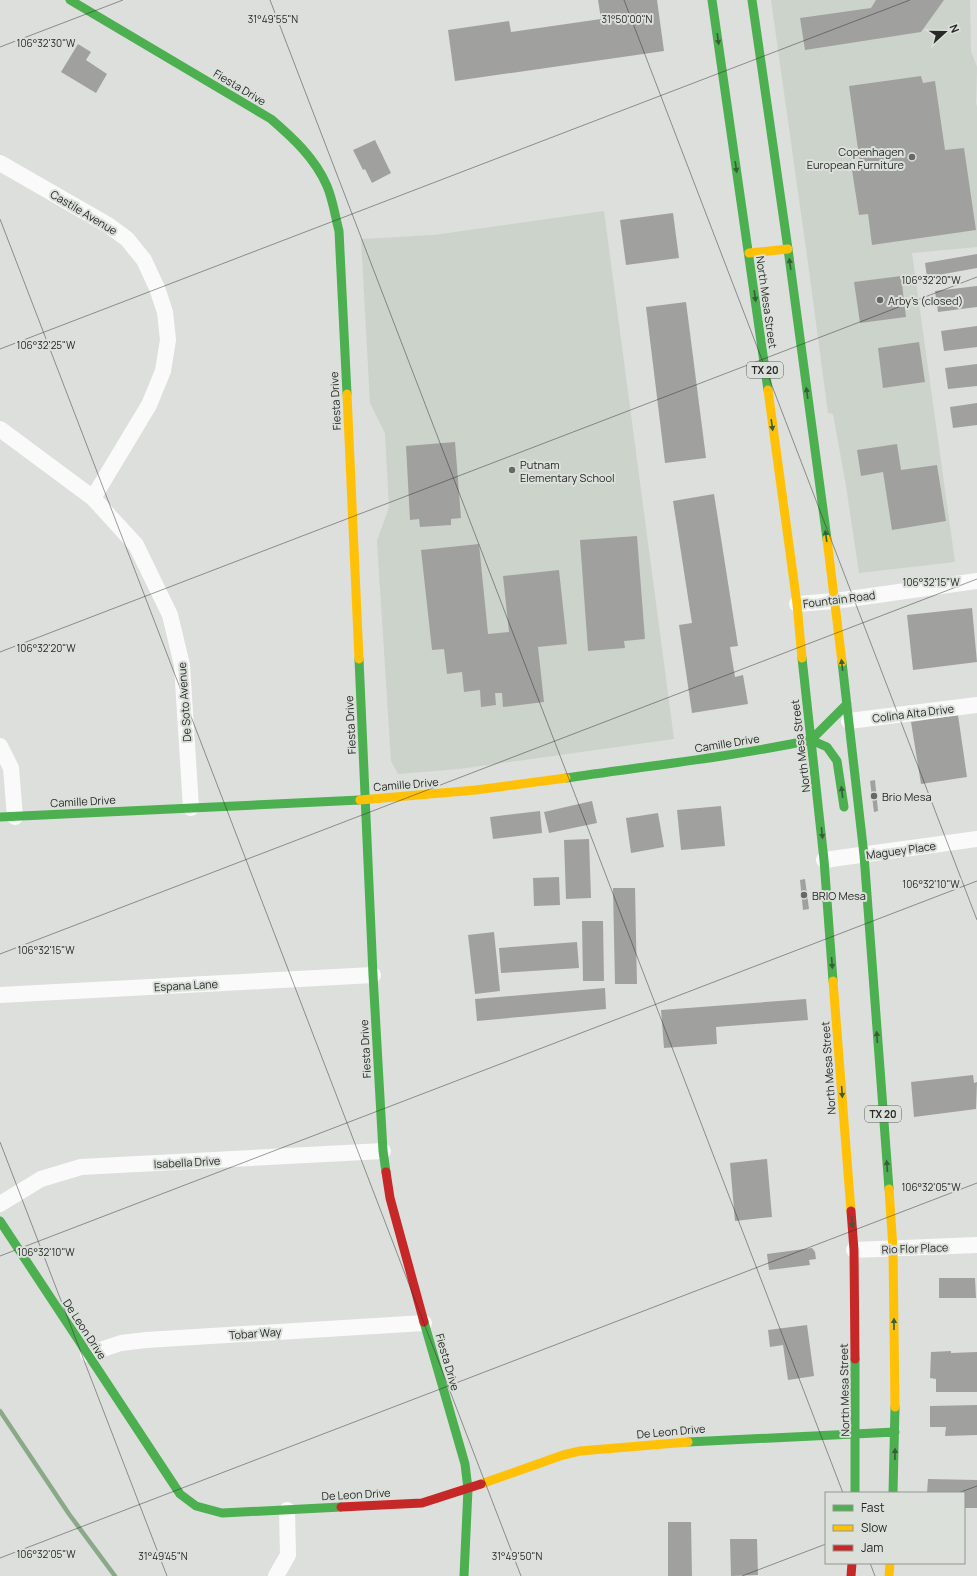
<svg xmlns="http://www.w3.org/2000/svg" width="977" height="1576" font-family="Manrope,sans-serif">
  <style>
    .built { fill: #ccd3cb }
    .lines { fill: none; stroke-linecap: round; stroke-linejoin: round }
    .stream { stroke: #8ba989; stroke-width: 4.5 }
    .building { fill: #a0a19f }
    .street { stroke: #fafafa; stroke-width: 16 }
    .fast { stroke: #4caf50; stroke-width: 9 }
    .slow { stroke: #ffc107; stroke-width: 9 }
    .jam { stroke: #c62828; stroke-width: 9 }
    .oneway { fill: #365f37 }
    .ticks { fill: none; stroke: #272927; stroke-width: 1; stroke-opacity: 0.45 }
    .poi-dot { fill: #666966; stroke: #dbe0da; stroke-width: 1.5 }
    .labels { text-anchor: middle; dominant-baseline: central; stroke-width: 4; stroke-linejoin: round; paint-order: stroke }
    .shield { fill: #dbe0da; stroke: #5d605d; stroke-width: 1 }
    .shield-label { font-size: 10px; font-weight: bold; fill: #272927 }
    .street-label { font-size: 11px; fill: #272927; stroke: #dbe0da }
    .poi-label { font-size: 11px; fill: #272927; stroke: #dbe0da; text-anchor: start }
    .ticks-label { font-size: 10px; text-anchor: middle; fill: #272927; stroke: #dbe0da; stroke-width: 4; stroke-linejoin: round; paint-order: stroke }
  </style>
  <rect width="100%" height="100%" fill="#dcdfdb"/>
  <path class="built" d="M771,0h199l1,51 6,16 -1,36 1,4v140l-65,6 43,309 -96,11 -13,-87 -13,-72 -5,-1 -20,-150z
    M604,211l70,528 -215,30 -61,5 -7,-13 -14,-220 12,-34 -4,-74 -15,-30 -9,-164 73,-4z"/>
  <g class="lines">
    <path class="stream" d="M0,1411l69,103 46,62"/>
  </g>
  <path class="building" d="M598,0h59l7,51 -209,30 -7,-51 61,-9 2,11 90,-13z
    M876,0h68l-23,32 -116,18 -5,-32 71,-10z
    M78,44l13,8 -5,8 21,14 -11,19 -35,-21z
    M921,76l2,7 12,-2 10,69 19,-2 12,82 -104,15 -4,-31 -9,1 -8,-51 9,-1 -11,-77z
    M375,140l16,33 -19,10 -7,-14 -2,1 -10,-20z
    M673,213l6,45 -53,7 -6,-45z
    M977,254v14l-50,9 -2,-14z
    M901,276l5,41 -46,6 -6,-41z
    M977,286v21l-39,5 -3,-21z
    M686,302l20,156 -41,5 -19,-156z
    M977,326v21l-33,4 -3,-20z
    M919,342l6,40 -42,6 -5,-40z
    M977,364v22l-29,3 -3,-21z
    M977,403v22l-24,3 -3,-21z
    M455,442l6,76 -10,1v6l-31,2 -1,-8 -9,1 -4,-74z
    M897,444l4,26 36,-5 9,56 -54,9 -9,-58 -22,4 -4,-26z
    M714,494l24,152 -8,1 5,30 8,-2 5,29 -56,9 -13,-88 13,-2 -19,-122z
    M637,536l8,103 -21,2 1,7 -37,3 -8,-111z
    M479,544l9,90 21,-2 -6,-56 56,-6 8,74 -29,3 6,55 -41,5 -1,-14h-7l1,12 -15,2 -1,-17 -16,2 -2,-20 -15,2 -3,-25 -12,1 -11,-100z
    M972,608l5,54 -64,8 -6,-55z
    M958,715l9,62 -46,7 -10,-62z
    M875,780l3,31 -4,1 -4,-31z
    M592,801l5,22 -48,10 -5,-21z
    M721,806l4,40 -44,4 -4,-40z
    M540,811l2,22 -49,6 -3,-22z
    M658,813l6,34 -33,6 -5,-35z
    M589,839l2,59 -25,1 -2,-59z
    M559,877l1,28 -26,1 -1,-28z
    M805,879l4,30 -6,1 -3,-30z
    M613,888h22l2,96h-22z
    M582,921h21l1,60h-21z
    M494,932l6,59 -25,3 -7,-59z
    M577,942l2,26 -78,5 -2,-25z
    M605,988l1,21 -129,12 -2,-22z
    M806,999l2,21 -92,7 1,17 -53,4 -3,-38z
    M973,1075l1,8 3,-1 -1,27 -62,8 -3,-35z
    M767,1159l5,58 -37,4 -5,-58z
    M812,1248l3,4 1,7 -7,1 1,5 -41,5 -2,-16z
    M939,1278h36l1,20h-37z
    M807,1325l7,51 -26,4 -5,-35 -13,2 -2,-17z
    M951,1351v2l26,-1v40h-41v-13l-6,-1 1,-26z
    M977,1405v30l-32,1 1,-9h-16v-21z
    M928,1479l49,1v28h-13v-15h-37z
    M668,1522h23l1,54h-24z
    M730,1539h27l1,36 -27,1z"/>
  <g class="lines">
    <path class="street" d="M0,163l108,62 19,14 17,21 13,28 8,24 3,28 -5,31 -14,34 -56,93
      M0,429l93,69 43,47 34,70 12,50 9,143
      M797,604l38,-3 142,-20
      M849,721l128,-16
      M0,746l11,22 4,49
      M824,860l153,-21
      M0,995l373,-20
      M0,1204l41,-25 40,-12 302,-16
      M854,1250l123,-5
      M88,1354l33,-11 25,-3 278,-17
      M276,1576l12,-21 -1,-45"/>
    <path class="fast" d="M70,0l201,119c22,19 44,39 56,67 6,14 8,30 12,45l8,163
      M712,0l56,390
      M752,0l36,249 39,290
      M802,658l22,202 9,121
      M359,659l14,316 10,176 3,21
      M842,662l22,193 25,334
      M811,740l16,7 10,14 7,46
      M811,740l36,-36
      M566,778c82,-12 164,-21 245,-38
      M0,817l360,-17
      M0,1221l180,273 16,12 26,7 119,-6
      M424,1322l41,142 3,25 -4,87
      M688,1442l207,-10
      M855,1493v-134
      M893,1493l2,-86"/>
    <path class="slow" d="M749,253l39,-4
      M768,390l29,214 5,54
      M347,394l12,265
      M827,539l15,123
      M360,800l116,-10 90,-12
      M833,981l18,230
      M889,1189l4,60 2,158
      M481,1484l82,-29 17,-4 108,-9
      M889,1576l1,-13"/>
    <path class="jam" d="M386,1172l4,26 34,124
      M851,1211l3,39 1,109
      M341,1507l81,-4 59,-19
      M851,1576l1,-13"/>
  </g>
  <defs><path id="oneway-solid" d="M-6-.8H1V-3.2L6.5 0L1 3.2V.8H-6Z"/></defs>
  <g class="oneway">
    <use href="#oneway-solid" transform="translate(718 39) rotate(82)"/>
    <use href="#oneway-solid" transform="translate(736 167) rotate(82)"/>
    <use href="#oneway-solid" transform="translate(790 264) rotate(-98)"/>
    <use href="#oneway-solid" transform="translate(755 296) rotate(82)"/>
    <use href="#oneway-solid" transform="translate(807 393) rotate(-98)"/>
    <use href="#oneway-solid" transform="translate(772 425) rotate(82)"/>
    <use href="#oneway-solid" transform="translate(826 536) rotate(-98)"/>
    <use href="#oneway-solid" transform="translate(842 665) rotate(-97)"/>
    <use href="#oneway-solid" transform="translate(842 792) rotate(-97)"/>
    <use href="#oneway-solid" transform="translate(822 833) rotate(84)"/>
    <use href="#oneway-solid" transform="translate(832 963) rotate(86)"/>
    <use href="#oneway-solid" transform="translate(877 1037) rotate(-94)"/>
    <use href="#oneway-solid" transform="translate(842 1092) rotate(86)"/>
    <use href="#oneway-solid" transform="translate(887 1166) rotate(-94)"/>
    <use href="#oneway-solid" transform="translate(852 1222) rotate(86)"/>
    <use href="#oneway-solid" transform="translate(894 1324) rotate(-90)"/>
    <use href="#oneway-solid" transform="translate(895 1454) rotate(-89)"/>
  </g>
  <path class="ticks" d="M270,0l573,1493M624,0l353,920M0,47l123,-47M0,219l521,1357M0,349l910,-349M0,652l977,-375M0,954l977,-375M0,1142l167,434M0,1256l977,-375M958,1493l19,-7M0,1558l977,-375M870,1563l5,13M742,1576l84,-32"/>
  <g class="poi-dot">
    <circle cx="912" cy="157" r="4"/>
    <circle cx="880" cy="300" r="4"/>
    <circle cx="512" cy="470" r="4"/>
    <circle cx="874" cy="796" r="4"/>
    <circle cx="804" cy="895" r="4"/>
  </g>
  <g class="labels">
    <g class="shield">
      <rect x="747" y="362" width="36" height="16" rx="3"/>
      <rect x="865" y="1106" width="36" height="16" rx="3"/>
    </g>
    <g class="shield-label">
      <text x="765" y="370">TX 20</text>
      <text x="883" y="1114">TX 20</text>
    </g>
    <g class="street-label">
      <text transform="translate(240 87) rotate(31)">Fiesta Drive</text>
      <text transform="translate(84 212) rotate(31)">Castile Avenue</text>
      <text transform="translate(767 302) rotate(82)">North Mesa Street</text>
      <text transform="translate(335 401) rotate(-93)">Fiesta Drive</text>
      <text transform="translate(839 599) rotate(-7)">Fountain Road</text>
      <text transform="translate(184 702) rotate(-94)">De Soto Avenue</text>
      <text transform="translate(913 713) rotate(-7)">Colina Alta Drive</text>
      <text transform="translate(350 725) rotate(-93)">Fiesta Drive</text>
      <text transform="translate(727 743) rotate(-9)">Camille Drive</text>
      <text transform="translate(800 746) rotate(-97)">North Mesa Street</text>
      <text transform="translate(406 784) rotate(-5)">Camille Drive</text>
      <text transform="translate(83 801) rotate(-3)">Camille Drive</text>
      <text transform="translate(901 850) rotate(-8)">Maguey Place</text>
      <text transform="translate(186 985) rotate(-3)">Espana Lane</text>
      <text transform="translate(365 1049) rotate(-93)">Fiesta Drive</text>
      <text transform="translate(828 1068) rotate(-94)">North Mesa Street</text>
      <text transform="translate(187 1162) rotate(-3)">Isabella Drive</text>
      <text transform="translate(915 1248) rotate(-2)">Rio Flor Place</text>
      <text transform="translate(85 1329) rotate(57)">De Leon Drive</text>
      <text transform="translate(255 1333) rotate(-4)">Tobar Way</text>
      <text transform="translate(448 1362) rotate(74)">Fiesta Drive</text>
      <text transform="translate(844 1390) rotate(-91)">North Mesa Street</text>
      <text transform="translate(671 1431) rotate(-5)">De Leon Drive</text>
      <text transform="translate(356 1494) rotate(-3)">De Leon Drive</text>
    </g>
    <g class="poi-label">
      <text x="904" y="151" text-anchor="end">Copenhagen<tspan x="904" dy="13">European Furniture</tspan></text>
      <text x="888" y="300">Arby's (closed)</text>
      <text x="520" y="464">Putnam<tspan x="520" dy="13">Elementary School</tspan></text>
      <text x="882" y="796">Brio Mesa</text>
      <text x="812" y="895">BRIO Mesa</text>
    </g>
  </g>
  <g class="ticks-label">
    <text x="273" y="23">31°49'55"N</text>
    <text x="627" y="23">31°50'00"N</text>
    <text x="46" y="47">106°32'30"W</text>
    <text x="931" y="284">106°32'20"W</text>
    <text x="46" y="349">106°32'25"W</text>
    <text x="931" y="586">106°32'15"W</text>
    <text x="46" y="652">106°32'20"W</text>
    <text x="931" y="888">106°32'10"W</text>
    <text x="46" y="954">106°32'15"W</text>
    <text x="931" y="1191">106°32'05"W</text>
    <text x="46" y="1256">106°32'10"W</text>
    <text x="46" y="1558">106°32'05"W</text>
    <text x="163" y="1560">31°49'45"N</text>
    <text x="517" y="1560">31°49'50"N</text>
  </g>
  <rect x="825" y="1492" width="140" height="72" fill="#dbe0da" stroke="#939792"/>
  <rect x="833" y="1505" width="20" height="6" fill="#4caf50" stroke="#939792"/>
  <text x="861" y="1512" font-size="12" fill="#272927">Fast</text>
  <rect x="833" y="1525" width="20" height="6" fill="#ffc107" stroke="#939792"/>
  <text x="861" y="1532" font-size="12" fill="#272927">Slow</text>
  <rect x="833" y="1545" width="20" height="6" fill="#c62828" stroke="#939792"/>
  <text x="861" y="1552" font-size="12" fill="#272927">Jam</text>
  <g transform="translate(945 32) rotate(69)" stroke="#dbe0da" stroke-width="3" paint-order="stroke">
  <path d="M0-3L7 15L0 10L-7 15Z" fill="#272927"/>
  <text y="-6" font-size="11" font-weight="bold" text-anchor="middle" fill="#272927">N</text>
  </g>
</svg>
